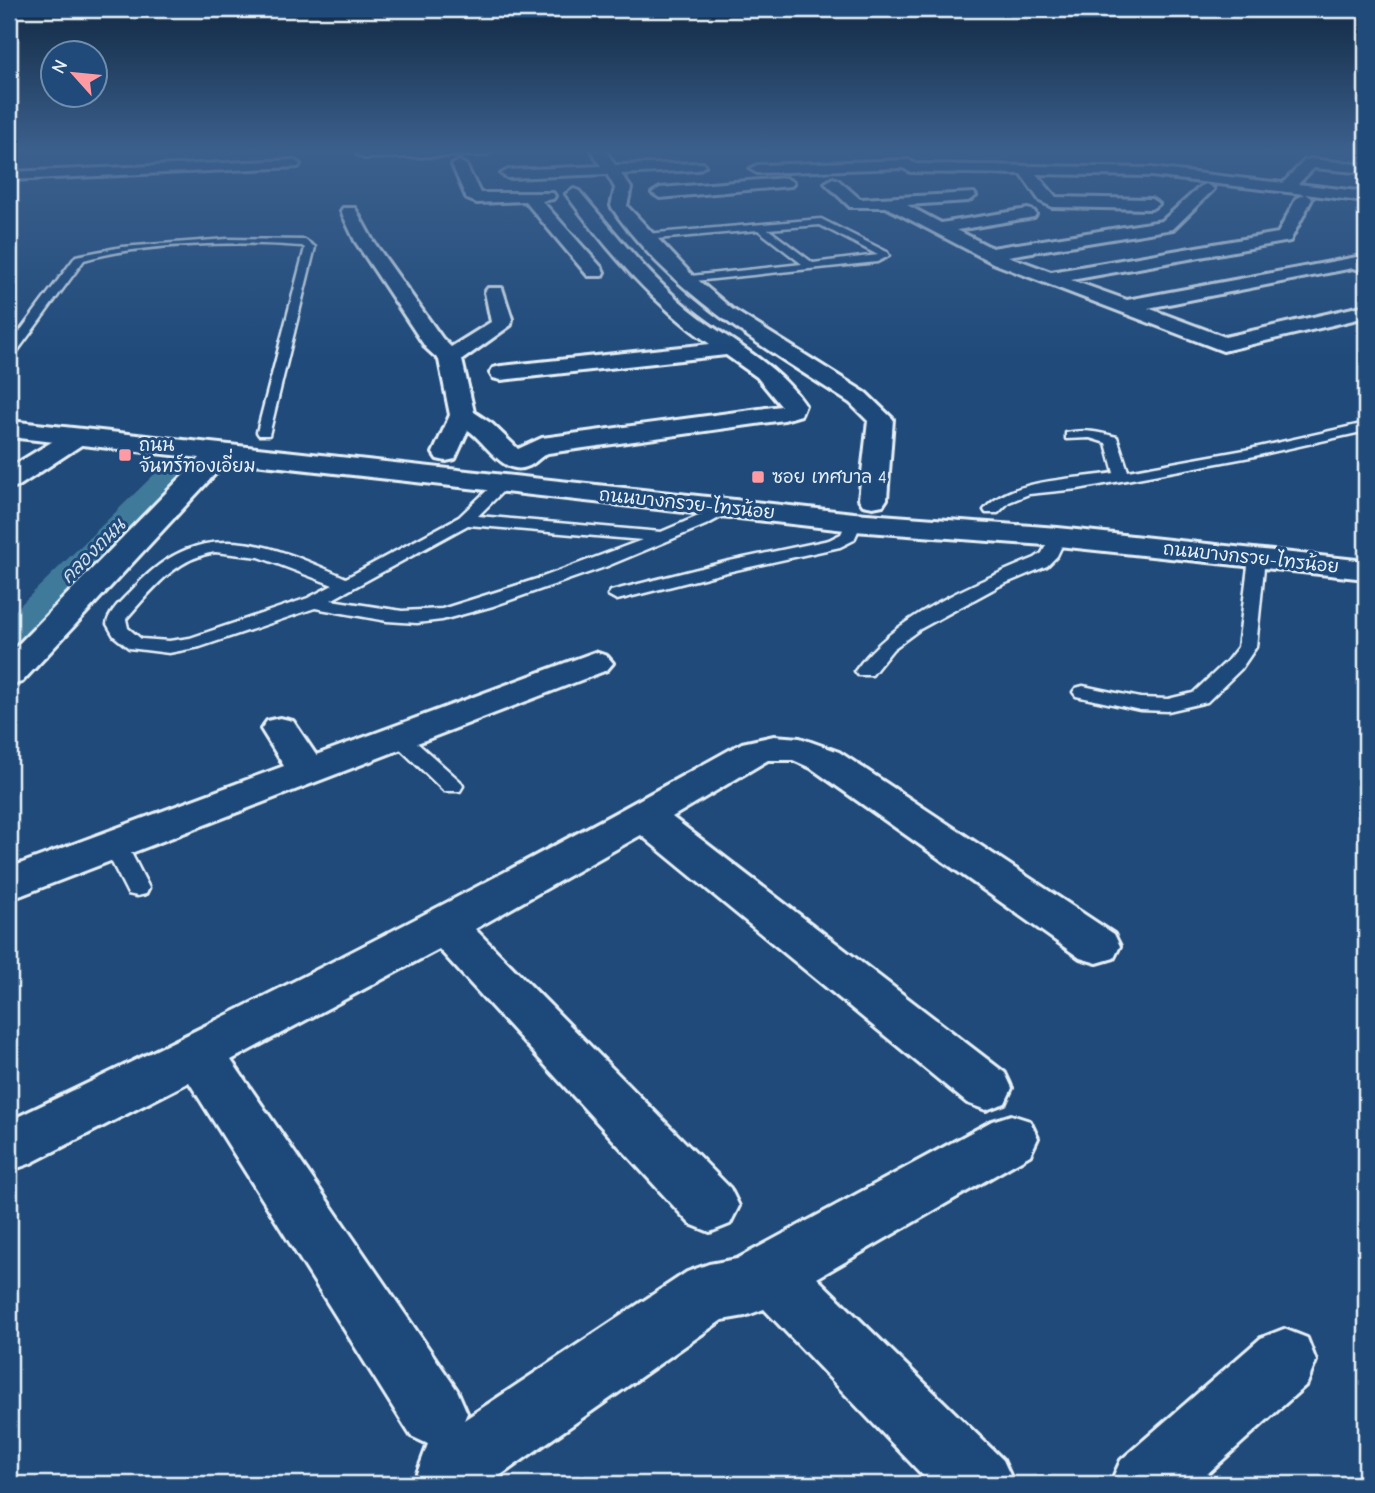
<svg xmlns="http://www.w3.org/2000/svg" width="1375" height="1493" font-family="'Comic Neue','Playpen Sans Thai',sans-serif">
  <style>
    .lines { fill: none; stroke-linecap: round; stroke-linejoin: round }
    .canal { fill: #417a9b; fill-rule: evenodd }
    .lane-casing { stroke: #e8f1f8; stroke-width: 5 }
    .street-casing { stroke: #e8f1f8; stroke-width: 6 }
    .secondary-casing { stroke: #e8f1f8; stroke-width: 6 }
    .lane { fill: #1f4a7a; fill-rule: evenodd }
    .street { fill: #1f4a7a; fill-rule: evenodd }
    .secondary { fill: #1f4a7a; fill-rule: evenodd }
    .poi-dot { fill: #ff9aa2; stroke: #1f4a7a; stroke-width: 2.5 }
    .labels { text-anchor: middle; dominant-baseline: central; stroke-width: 6; stroke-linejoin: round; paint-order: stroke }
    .far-poi-label { font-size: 18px; fill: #e8f1f8; stroke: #1f4a7a; text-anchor: start }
    .far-street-label { font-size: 18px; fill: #e8f1f8; stroke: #1f4a7a }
    .far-water-label { font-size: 19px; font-style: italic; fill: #cfdfea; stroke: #1f4a7a }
  </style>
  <rect width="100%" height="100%" fill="#1f4a7a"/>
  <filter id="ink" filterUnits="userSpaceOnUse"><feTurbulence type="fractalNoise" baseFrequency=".0143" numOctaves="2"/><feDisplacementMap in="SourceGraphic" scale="14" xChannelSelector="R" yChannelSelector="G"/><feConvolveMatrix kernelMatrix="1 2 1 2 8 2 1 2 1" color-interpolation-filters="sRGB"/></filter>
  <g filter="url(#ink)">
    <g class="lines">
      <path class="canal" d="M177,460l10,2 3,6 -3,6 -166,167 -12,3v-28l158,-154z"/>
      <g class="lane-casing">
        <path id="lane" d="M821,219l66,33 2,4 -12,6 -192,20 -5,-3 1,-2 121,-13 -44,-34 -113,10 -5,-3 5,-3zM820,225l58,30 -65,8 -45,-34z
          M227,239l78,1 10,7 -46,188h-10l-2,-3 48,-184 -3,-2c-61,-5 -160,-3 -218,14l-71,97 -4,1v-12l67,-90 46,-9z
          M1366,423v8l-116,26 -172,32 -49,5 -20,8 -11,11h-12l-2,-3c26,-32 91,-30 130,-37l-8,-30 -16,-5 -24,1v-6c19,-4 33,-1 51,4l11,34 122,-22z
          M503,478l8,5 -33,33 183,16 61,-26h12l2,3 -28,15 -103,43 -112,39 -51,14 -25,3 -30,-2 -72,-13 -115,39 -31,6 -40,-5 -15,-12 -7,-12c2,-14 19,-27 29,-38 66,-71 132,-43 210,-8l113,-61 39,-37zM468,525l174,15 -102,38 -98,31 -40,2 -71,-11zM215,552l44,5 74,28 -25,13 -118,40 -21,3 -28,-2 -13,-11 -2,-9c26,-29 48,-60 89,-67z
          M854,517l8,5 -8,18 -14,7 -113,25 -110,28 -9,-5 3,-4 114,-29 104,-22 12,-6 7,-15z
          M1058,532l8,5 -9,19 -10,10 -48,20 -79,43 -27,20 -21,26h-14l-3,-4c40,-56 118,-87 180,-113l7,-5 10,-19z
          M1257,553l8,5 -9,89 -15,22 -34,33 -39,9 -28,-1 -64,-14 -3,-4 3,-4 7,-2 57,12 28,1 25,-6 34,-32 11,-14 11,-89z
          M399,731l7,2 54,48 3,5 -3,5h-16l-52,-50 -3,-4 3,-4z
          M115,837l8,3 4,5 22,43 -3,6 -9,2 -9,-2 -3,-6 -22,-43 4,-5z"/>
      </g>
      <g class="street-casing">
        <path id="street" d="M360,151h132l-7,4 -121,3 -7,-4z
          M592,151h14l9,14 88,-2 2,3 -7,4 -77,4 10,14 -4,18 65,69 40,34 134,84 27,26 -6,80 -4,6 -10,2 -10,-2 -4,-6 9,-78 -18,-18c-83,-54 -171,-104 -231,-185l-8,-12 4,-18 -8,-14 -99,4 -7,-4 7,-4 93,-4z
          M1310,159l56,6v8l-52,-5 -16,16 68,8v10l-61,-8 7,5 -22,42 -219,39 56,20 230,-43 9,4v11l-13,-4 -205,40 77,29 141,-32v12l-143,34 -230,-88 -107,-56h-36l-25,-24 8,-5 5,2 22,19 114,-6 2,3 -8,5 -61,4 34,18 87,-14 6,2 2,3 -2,3 -77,13 35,18 170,-27 39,-35 5,-2 8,5 -41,40 -165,27 43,16 227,-39 18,-34 8,-5 -153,-18 -115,-2 20,23 95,2 8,5 -8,5 -99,-2 -12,-6 -19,-27 -111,-2 -7,-4 -146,5 -7,-4 7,-4 152,-5 7,4 235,4 132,15 22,-23z
          M293,160l7,4 -2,3 -289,13v-8z
          M459,161l7,4 14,28h73l2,3 -2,3 -11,2 60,67 2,4 -2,4h-14l-63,-75 -48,2 -10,-4 -15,-34z
          M786,178l8,5 -3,3 -131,12 -8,-5 8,-5z
          M574,189l5,2c38,44 73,90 119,125 39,30 78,47 107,89l-4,10 -17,5 -236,33c-8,3 -12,10 -19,13 -25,12 -43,-24 -61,-36l-13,29 -9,2 -9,-2 -4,-6 17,-38 -11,-55 -13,-12 -71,-107 -14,-30 2,-3h12l18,33 69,97 9,9 40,-25 -6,-30 3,-4h14l10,31 -1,6 -49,35 12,52 18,12 26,25 24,-11 239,-32 -24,-29 -31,-22 -225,25 -8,-2 -3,-5 3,-5 8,-2 209,-22c-57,-40 -103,-94 -144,-150z
          M77,429l9,3 4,5 -4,5 -67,44 -10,2v-20l59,-36z
          M595,652l12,4 6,7 -6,7 -598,230v-32l275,-102 -23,-37 6,-8 13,-3 13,3 23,34z
          M774,736l26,2 39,14 275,182 6,12 -6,12 -17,5 -17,-5 -269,-190 -18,-8h-25l-96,57 333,256 7,15 -7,15 -19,7 -19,-7 -326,-268 -166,94 255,259 9,18 -9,18 -20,8 -20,-8 -251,-275 -208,111 226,330 10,23 -3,7 223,-148 22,-8 28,-5 255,-138 19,-6 19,6 8,17 -8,17 -213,123 186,182 11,24h-83l-167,-175 -19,7 -23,4 -234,164h-75l15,-40 -17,-8 -222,-354 -160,82 -20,7v-50c249,-118 493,-244 733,-378z
          M1284,1329l23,9 9,23 -9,23 -111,100h-86l11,-24 140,-122z"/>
      </g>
      <g class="secondary-casing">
        <path id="secondary" d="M9,421l845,92 204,15 308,33v18l-308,-33 -204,-15 -627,-70 -205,221 -13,3v-31l191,-196 -191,-21z"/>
      </g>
      <use href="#lane" class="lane"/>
      <use href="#street" class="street"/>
      <use href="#secondary" class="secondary"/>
    </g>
  </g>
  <linearGradient id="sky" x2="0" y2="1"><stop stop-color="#112943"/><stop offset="0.42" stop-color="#3c608d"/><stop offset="1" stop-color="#3c608d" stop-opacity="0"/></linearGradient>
  <rect width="1375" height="360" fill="url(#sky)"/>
  <g class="poi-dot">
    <rect x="118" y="448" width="14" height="14" rx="3.5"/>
    <rect x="751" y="470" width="14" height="14" rx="3.5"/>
  </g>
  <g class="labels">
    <g class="far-poi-label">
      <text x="139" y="445">ถนน<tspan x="139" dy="21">จันทร์ทองเอี่ยม</tspan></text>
      <text x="772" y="477">ซอย เทศบาล 4</text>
    </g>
    <g class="far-street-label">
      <text transform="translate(687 504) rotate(6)">ถนนบางกรวย-ไทรน้อย</text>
      <text transform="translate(1251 558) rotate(6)">ถนนบางกรวย-ไทรน้อย</text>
    </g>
    <g class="far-water-label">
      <text transform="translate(93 551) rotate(-45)">คลองถนน</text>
    </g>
  </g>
  <rect width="1375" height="1493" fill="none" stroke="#1f4a7a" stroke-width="35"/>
  <rect x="18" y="18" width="1340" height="1458" fill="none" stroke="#e8f1f8" stroke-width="2.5" filter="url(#ink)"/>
  <g transform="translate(74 74) rotate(297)"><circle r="33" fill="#1f4a7a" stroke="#6f8dac" stroke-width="2"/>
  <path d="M0-5L12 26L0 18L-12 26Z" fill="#ff9aa2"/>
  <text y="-10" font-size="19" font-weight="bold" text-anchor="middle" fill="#e8f1f8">N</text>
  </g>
</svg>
